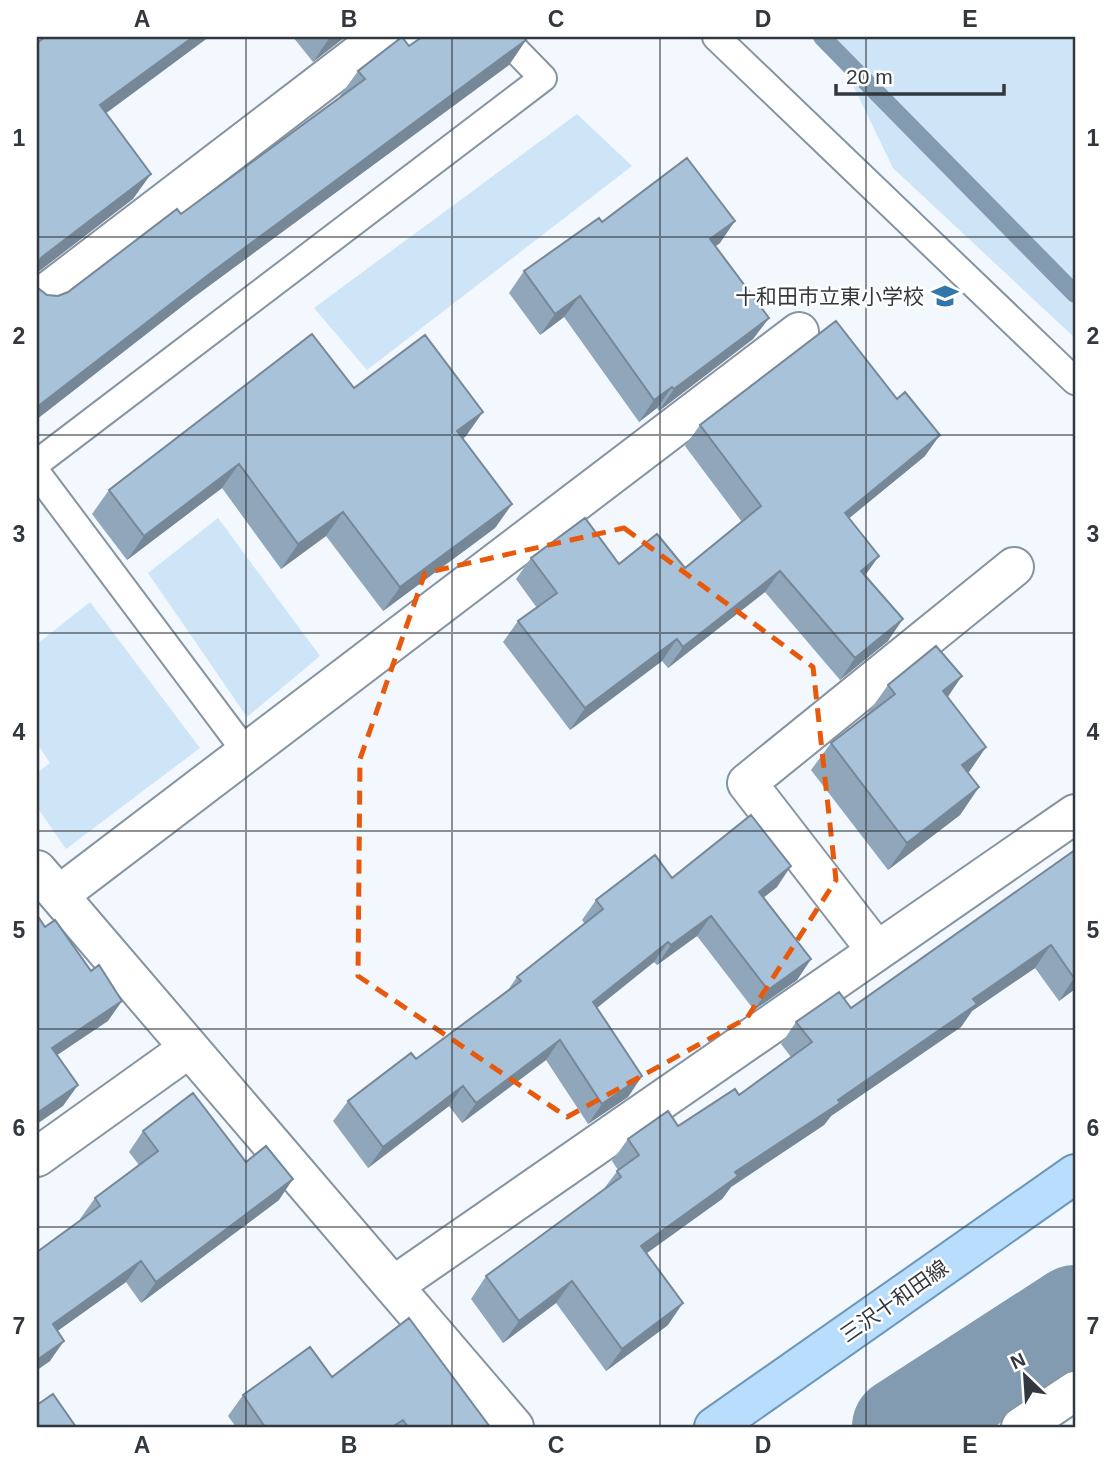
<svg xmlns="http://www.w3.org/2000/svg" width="1112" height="1464" font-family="Helvetica,'Noto Sans JP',sans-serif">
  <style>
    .green { fill: #cee4f7 }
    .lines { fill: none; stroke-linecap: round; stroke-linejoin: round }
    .stream { stroke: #829bb1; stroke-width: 18 }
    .river { stroke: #829bb1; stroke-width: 100 }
    .service-casing { stroke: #8694a1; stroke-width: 30 }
    .minor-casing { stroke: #8694a1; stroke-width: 42 }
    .primary-casing { stroke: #6c96ba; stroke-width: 42 }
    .service { stroke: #fff; stroke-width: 26 }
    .minor { stroke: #fff; stroke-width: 38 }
    .primary { stroke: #b9defd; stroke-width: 38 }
    .wall { fill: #90a7bb }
    .shaded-wall { fill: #768898 }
    .building { fill: #a8c2d9; stroke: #768898; stroke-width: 2 }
    .marked { fill: none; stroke: #e8590c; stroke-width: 5; stroke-dasharray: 14 9; stroke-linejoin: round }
    .grid { fill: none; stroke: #32383e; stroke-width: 2; stroke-opacity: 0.55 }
    .labels { text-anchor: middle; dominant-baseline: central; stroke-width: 5; stroke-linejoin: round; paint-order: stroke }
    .poi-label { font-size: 21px; fill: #32383e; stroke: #fff; text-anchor: end }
    .street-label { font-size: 21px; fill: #32383e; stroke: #fff }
    .neatline { fill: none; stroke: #32383e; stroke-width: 2.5 }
    .grid-label { font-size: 23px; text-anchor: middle; font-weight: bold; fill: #32383e }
  </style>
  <rect width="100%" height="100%" fill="#f2f8fe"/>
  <path class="green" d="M838,37h237v301l-182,-170 -58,-120z
    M577,114l55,52 -265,204 -53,-62z
    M218,518l102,138 -73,61 -99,-144z
    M90,602l110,146 -134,101 -29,-42v-34l13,-10 -13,-20v-99z"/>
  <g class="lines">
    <path class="stream" d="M822,37l253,257"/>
    <path class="river" d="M902,1427l173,-112"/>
    <g class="service-casing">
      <path id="service" d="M716,37l359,344
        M37,463l506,-385 -40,-41
        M37,473l209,279"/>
    </g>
    <g class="minor-casing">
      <path id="minor" d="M37,300l344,-263
        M37,870l477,557
        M59,895l740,-563
        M877,951l-130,-168 267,-216
        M37,1157l151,-108
        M393,1286l682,-472
        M1021,1427l54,-36"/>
    </g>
    <g class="primary-casing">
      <path id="primary" d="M714,1427l361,-253"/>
    </g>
    <use href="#service" class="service"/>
    <use href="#minor" class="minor"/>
    <use href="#primary" class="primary"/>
  </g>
  <path class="wall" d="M293,37h52l-32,25z
    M526,40l-17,25 -315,232 -157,122 1,-131 9,7 11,1 10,-4 113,-78 160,-117 -1,-1 18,-25 51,-25z
    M602,222l118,21 -5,3 54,72 -16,21 -94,72 -2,-3 -18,14 -75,-105 -24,18 -31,-42 15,-22z
    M354,388l112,48 -3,3 49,65 -17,24 -112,83 -57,-75 -45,33 -59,-81 -95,72 -35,-46 17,-24z
    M700,425l225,31 -76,62 16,58 23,65 -48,39 -75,-88 -97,76 -6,-7 -92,69 -67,-88 15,-21 19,-13 -21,-29 15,-21 154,10 57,-46 -57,-76z
    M888,685l59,12 39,50 -18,26 11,14 -19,28 -72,55 -77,-100 20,-27 37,-30z
    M1075,850v139l-16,12 -24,-33 -63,43 -11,16 -130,89 -7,9 -93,62 -9,12 -75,54 21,72 -62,46 -50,-68 -53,40 -32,-44 15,-23 117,-86 15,-20 -6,-9 16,-22 50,-13 61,-31 52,-38 -10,-13 15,-22 55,-14z
    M672,878l105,9 -13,10 47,62 -14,21 -43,30 -57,-74 -40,29 -3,-3 -57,46 45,68 -14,21 -40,27 -42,-64 -84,63 -13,-17 -81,62 -35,-47 15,-20 68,-42 92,-69 9,-13 68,-53 -3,-4 14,-20z
    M143,1131l103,31 33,38 -138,103 -15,-21 -69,49 -7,30 -13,9v-118l44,-32 -1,-1 15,-21 44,-33 -10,-13z
    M332,1377l158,50h-254l-8,-11 15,-21z"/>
  <path class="shaded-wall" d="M193,37h16l-127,94 18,-26z
    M330,37h15l-32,25z
    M526,40l-17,25 -315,232 -157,122v-12l175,-135z
    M151,174l-18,25 -96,74v-10l5,-6z
    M735,221l-15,22 -25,18 15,-22z
    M580,296l-16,21 -24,18 15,-21z
    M769,318l-16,21 -94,72 15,-22z
    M672,387l-15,21 -18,14 15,-22z
    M483,412l-17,24 -26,19 17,-24z
    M940,435l-15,21 -95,78 15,-21z
    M239,464l-17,24 -95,72 17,-24z
    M512,504l-17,24 -112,83 17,-24z
    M343,512l-17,24 -45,33 17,-25z
    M879,556l-15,21 -3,-6z
    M780,571l-15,21 -97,76 15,-21z
    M903,619l-15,22 -48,39 15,-22z
    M677,639l-15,22 -92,69 15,-22z
    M962,676l-19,28v-13z
    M986,747l-19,28 -5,-10z
    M979,787l-19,28 -72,55 19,-27z
    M791,866l-14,21 -32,25 14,-20z
    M711,916l-14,20 -40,29 14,-20z
    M668,942l-14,20 -75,60 14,-20z
    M1051,945l-16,23 -63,43 -11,16 -130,89 -7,9 -93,62 -9,12 -96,69 15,-22 94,-74 103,-72 135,-101z
    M811,959l-14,21 -43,30 14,-20z
    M1075,978v11l-16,12 15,-23z
    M122,1001l-14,20 -70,47 14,-20z
    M560,1040l-14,20 -84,63 14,-20z
    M642,1076l-14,21 -40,27 14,-20z
    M78,1085l-15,21 -26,18v-11z
    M463,1086l-14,20 -81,62 15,-21z
    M293,1179l-14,21 -138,103 15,-21z
    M141,1261l-15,21 -88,63 15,-21z
    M572,1281l-16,22 -53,40 16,-22z
    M683,1303l-15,22 -62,46 16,-22z
    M64,1341l-14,20 -13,9v-10z"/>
  <path class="building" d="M45,37h148l-93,68 51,69 -109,83 -5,6v-220z
    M402,37l7,9 13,-9h101l3,3 -314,232 -175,135v-121l1,2 9,7 11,1 10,-4 109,-83 4,5 184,-135 -7,-8z
    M687,158l48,63 -25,18 59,79 -95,71 -2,-2 -18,13 -74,-104 -25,18 -31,-43 75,-53 3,4z
    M836,321l61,78 8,-7 35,43 -95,78 34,43 -18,15 42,48 -48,39 -75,-87 -97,76 -6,-8 -92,69 -67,-87 39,-28 -26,-35 54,-40 34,46 38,-30 28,34 76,-62 -61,-81z
    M312,334l42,54 71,-53 58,77 -26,19 55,73 -112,83 -57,-75 -45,32 -59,-80 -95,72 -35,-46z
    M936,646l26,30 -19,15 43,56 -24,18 17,22 -72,56 -76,-100 64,-49 -7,-9z
    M751,815l40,51 -32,26 52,67 -43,31 -57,-74 -40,29 -3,-3 -75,60 49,74 -40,28 -42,-64 -84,63 -13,-17 -80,61 -35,-46 63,-48 5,6 105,-78 -4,-4 86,-68 -7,-9 59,-45 17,23z
    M1075,850v128h-1l-23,-33 -78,54 4,5 -139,96 2,3 -105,69 3,4 -97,70 42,57 -61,46 -50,-68 -53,40 -33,-45 135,-99 -4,-6 22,-16 -11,-16 40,-28 10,15 57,-37 4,6 73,-53 -16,-20 43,-30 12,16z
    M37,915l8,12 10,-7 36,51 8,-6 23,36 -70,47 26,37 -41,28z
    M193,1093l53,69 20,-16 27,33 -137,103 -15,-21 -88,63 11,17 -27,19v-108l63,-46 -5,-8 63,-47 -15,-20z
    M409,1318l81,109h-82l-5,-7 -11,7h-127l-22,-32 67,-48 22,30z
    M53,1394l23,33h-39v-22z"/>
  <path class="marked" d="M624,528l189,139 23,213 -89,138 -180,99 -209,-141 2,-217 65,-186z"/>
  <path class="grid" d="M246,37v1390M452,37v1390M660,37v1390M866,37v1390M37,237h1038M37,435h1038M37,633h1038M37,831h1038M37,1029h1038M37,1227h1038"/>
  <defs>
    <g id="school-bare" transform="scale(2.1)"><path d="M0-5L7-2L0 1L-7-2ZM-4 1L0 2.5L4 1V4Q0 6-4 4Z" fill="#3276ab" stroke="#fff" stroke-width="2.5" paint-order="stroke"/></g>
  </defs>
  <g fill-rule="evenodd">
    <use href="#school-bare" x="945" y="296"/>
  </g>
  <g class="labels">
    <g class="poi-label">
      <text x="924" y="296">十和田市立東小学校</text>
    </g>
    <g class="street-label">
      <text transform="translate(894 1301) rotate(-35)">三沢十和田線</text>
    </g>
  </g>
  <rect width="1112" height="1464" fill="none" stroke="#ffffff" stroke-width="77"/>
  <g transform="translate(1025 1376) rotate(335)" stroke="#ffffff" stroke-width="5" paint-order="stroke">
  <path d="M0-5L12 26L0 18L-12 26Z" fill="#32383e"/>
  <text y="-10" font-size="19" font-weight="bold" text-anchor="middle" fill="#32383e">N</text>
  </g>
  <path d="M836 84v10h168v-10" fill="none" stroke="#32383e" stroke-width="3.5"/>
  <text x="846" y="84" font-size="21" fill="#32383e" stroke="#ffffff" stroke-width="5" paint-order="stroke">20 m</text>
  <rect x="38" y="38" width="1036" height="1388" class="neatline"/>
  <g class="grid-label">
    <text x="142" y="27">A</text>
    <text x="349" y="27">B</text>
    <text x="556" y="27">C</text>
    <text x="763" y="27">D</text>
    <text x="970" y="27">E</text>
    <text x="19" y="146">1</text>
    <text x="1093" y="146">1</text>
    <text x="19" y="344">2</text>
    <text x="1093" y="344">2</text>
    <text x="19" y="542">3</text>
    <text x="1093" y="542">3</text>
    <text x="19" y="740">4</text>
    <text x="1093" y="740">4</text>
    <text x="19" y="938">5</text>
    <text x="1093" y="938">5</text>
    <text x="19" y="1136">6</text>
    <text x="1093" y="1136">6</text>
    <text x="19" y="1334">7</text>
    <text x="1093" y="1334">7</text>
    <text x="142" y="1453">A</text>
    <text x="349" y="1453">B</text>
    <text x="556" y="1453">C</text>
    <text x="763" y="1453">D</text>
    <text x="970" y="1453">E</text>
  </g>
</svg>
